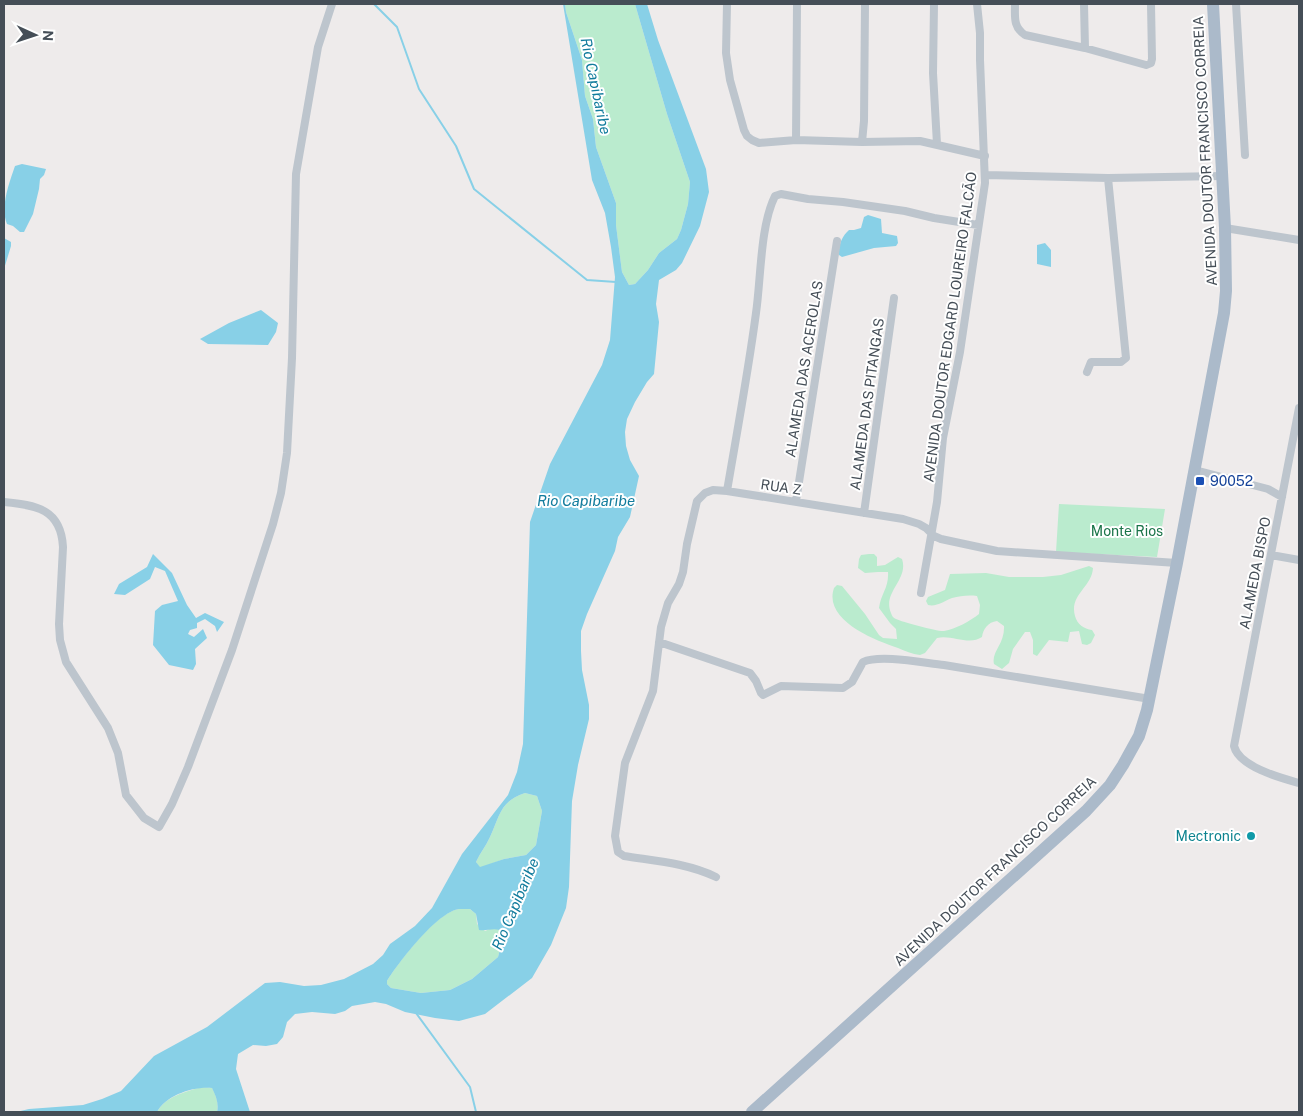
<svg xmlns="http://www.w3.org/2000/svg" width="1303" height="1116" font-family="'Public Sans',sans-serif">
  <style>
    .green { fill: #baebce }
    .water { fill: #88d0e7; fill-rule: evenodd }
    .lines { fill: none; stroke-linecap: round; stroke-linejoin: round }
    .stream { stroke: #88d0e7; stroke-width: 2 }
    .minor { stroke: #bdc5cd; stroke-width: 8 }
    .primary { stroke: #abbaca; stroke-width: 12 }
    .transit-dot { fill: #1a4fb4; stroke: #fff; stroke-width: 2 }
    .culture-dot { fill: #0f9aa8; stroke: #fff; stroke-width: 2 }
    .labels { text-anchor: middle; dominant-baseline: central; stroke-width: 4; stroke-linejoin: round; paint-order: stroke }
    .street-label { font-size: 14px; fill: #454e57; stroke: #fff }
    .transit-label { font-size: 14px; fill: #164399; stroke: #fff; text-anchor: start }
    .park-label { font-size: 14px; fill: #1a7449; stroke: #fff }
    .culture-label { font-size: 14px; fill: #0d838f; stroke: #fff; text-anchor: end }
    .water-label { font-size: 15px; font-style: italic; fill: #127c9d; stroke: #fff }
  </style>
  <rect width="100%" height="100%" fill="#eeebeb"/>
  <path class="green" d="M565,4h70l32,110 23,68 -2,22 -7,26 -4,9 -18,14 -11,17 -13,14 -6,1 -7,-13 -6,-47v-22l-20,-56 -3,-28 -8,-23 -3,-36 -16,-48z
    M1059,504l106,5 -8,48 -101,-5z
    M869,554h5l3,3v9l8,-1 13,-8 4,2c7,21 -20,33 -11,54 1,3 2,5 5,6 6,3 43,13 48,12 12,-2 26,-10 35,-17l1,-9 -3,-9c-9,-1 -17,0 -25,2 -8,3 -15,9 -24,7l-2,-4 2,-4 17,-7 5,-16 36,-1 23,4h34l18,-2 28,-9 4,2c-1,19 -24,27 -18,48 2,8 9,13 17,14l3,5 -4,8 -4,2 -5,-1 -3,-13 -9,1 -2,10 -19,-2 -12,16 -4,-2v-14l-3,-8h-5l-12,17 -4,14 -7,6 -8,-5c-3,-12 11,-20 10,-38l-7,-5c-9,1 -14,8 -15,16 -13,9 -31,-3 -45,1l-12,15 -5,2c-8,-1 -15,-4 -22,-7 -24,-8 -75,-28 -64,-60l3,-3 5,1 23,28 14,21 4,3 14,1 -1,-10 -6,-6 -11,-15c2,-15 10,-20 9,-36h-10l-13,1 -7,-5 1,-9 2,-4z
    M525,793l12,3 5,15 -6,34 -10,10 -22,4 -24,9 -4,-6c4,-9 10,-16 14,-25 10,-21 10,-36 35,-44z
    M459,909h11l6,5 1,10 8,7 7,-3 8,1 3,10 -5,18 -26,22 -22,11 -29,3 -30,-5 -4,-4v-3c12,-19 49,-69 72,-72z
    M202,1087l10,1c4,7 7,16 5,24h-60c9,-16 28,-20 45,-25z"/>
  <path class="water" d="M563,4h2l1,8 16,48 3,36 8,23 3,28 20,56v22l6,47 7,13 6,-1 13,-14 11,-17 18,-14 4,-9 7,-26 2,-22 -23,-68 -32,-110h12l11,36 48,129 3,23 -9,34 -18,37 -6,7 -17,10 -3,24 3,18 -5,52 -7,8 -12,20 -8,17 -2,13 1,14 4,14 9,16 -9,41 -12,20 -3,14 -28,63 -6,17v20l1,19 7,35v14l-11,46 -6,36 -3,86 -3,21 -15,37 -19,33 -47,36 -26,7 -24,-3 -30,-6 -19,-8 -11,-2 -23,4 -7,5 -10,3 -23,-2 -17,2 -8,8 -4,15 -6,7 -11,2 -13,-1 -15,9 -2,15 14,43h-33c2,-8 -1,-16 -5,-24 -18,-2 -46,7 -55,24h-141l13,-3 54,-4 19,-6 19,-8 33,-35 53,-29 58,-44 15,-1 24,4 17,-1 23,-6 29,-15 10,-9 7,-11 25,-18 17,-18 30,-54 46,-59 9,-23 6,-28 7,-222 20,-58 52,-99 8,-25 5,-63 -4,-30 -6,-34 -13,-33zM525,793l12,3 5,15 -6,34 -10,10 -22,4 -24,8 -4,-5c4,-9 10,-16 14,-25 10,-21 10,-36 35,-44zM459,909h11l6,5 3,16c8,1 13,-2 21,0l3,9 -5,18 -26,22 -22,11 -29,3 -30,-5 -4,-4v-3c12,-19 50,-69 72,-72z
    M22,164l24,5 -2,6 -4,4 -1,10 -6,25 -9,18h-4l-7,-6 -6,-2c-7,-16 2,-41 8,-58z
    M868,215l13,4 1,14 15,3 1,7 -2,3 -22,2 -32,9 -3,-2c-1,-9 3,-19 10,-25h5l7,-2 3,-11z
    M4,238l7,4v4l-7,23z
    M1045,243l6,7v17l-14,-3v-19z
    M261,310l17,13 -2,9 -8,13 -60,-1 -8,-5 29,-16z
    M153,554l19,19 15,32 9,13 9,-5 19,9 -7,10 -2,-6 -10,-7 -8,4v5l-7,2 -2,4 6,3 9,-8 4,9 -12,11 1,15 -3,6 -24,-5 -16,-20 2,-34 7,-6 16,-4 -13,-30 -10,-4 -5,12 -25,16 -11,-1 5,-10 28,-17z"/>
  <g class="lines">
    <path class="stream" d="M374,4l23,23 22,62 37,57 18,43 113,91 29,2
      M416,1013l54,74 6,25"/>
    <path class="minor" d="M727,4l-1,49 4,27 14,50 3,6 5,4 7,3 37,-3 66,2 58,-1 65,15
      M934,4l-1,69 4,71
      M1015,4c0,13 -2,23 10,31l60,13 61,17 5,-2 1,-4 -1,-55
      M1084,4l1,44
      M1236,4l9,151
      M796,140l1,-136
      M862,142l2,-21 1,-117
      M986,175l122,3 114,-2
      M1225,228l74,12
      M1087,372l4,-10h30l5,-4 -18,-180
      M1299,408l-65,338c5,21 47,32 65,37
      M1195,470l73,19 14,8
      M727,491c10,-59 21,-118 29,-178 5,-34 4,-87 19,-117l6,-2 27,5 35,3 62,9 29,7 44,7
      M796,501l41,-260
      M4,502c32,3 57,7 59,45l-4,77 1,16 6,22 42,66 10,25 8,42 18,23 15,9 13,-23 16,-37 44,-117 41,-126 8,-31 6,-40 5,-95 4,-184 22,-127 14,-43
      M864,513l30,-215
      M1271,555l28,5
      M921,593l16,-91 6,-64 17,-86 25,-169 -5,-123v-27l-3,-29
      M659,642l91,31 6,8 5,12 2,2 18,-9 62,2 9,-6 11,-20c17,-8 61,1 81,3l206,34
      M716,877c-29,-14 -61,-16 -92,-21l-6,-4 -3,-16 10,-73 28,-72 8,-64 7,-24 11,-19 4,-12 4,-28 10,-43 8,-8 8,-3 14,1 176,28 16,5 7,4 8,8 7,3 56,12 180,12"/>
    <path class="primary" d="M752,1112l334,-301 24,-26 13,-20 16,-29 8,-26 30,-147 47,-250 2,-22 -1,-63 -12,-224"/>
  </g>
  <rect class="transit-dot" x="1195" y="476" width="10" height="10" rx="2.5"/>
  <circle class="culture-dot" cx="1251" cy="836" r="5"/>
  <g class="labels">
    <g class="street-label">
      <text transform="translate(1205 151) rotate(-93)">AVENIDA DOUTOR FRANCISCO CORREIA</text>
      <text transform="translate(950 327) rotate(-82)">AVENIDA DOUTOR EDGARD LOUREIRO FALCÃO</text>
      <text transform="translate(804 369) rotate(-81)">ALAMEDA DAS ACEROLAS</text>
      <text transform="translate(867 404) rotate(-82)">ALAMEDA DAS PITANGAS</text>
      <text transform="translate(781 487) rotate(8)">RUA Z</text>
      <text transform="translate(1255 573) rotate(-79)">ALAMEDA BISPO</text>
      <text transform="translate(995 871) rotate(-43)">AVENIDA DOUTOR FRANCISCO CORREIA</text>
    </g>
    <g class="transit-label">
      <text x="1210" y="481">90052</text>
    </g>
    <g class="park-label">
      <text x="1127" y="531">Monte Rios</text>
    </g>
    <g class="culture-label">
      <text x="1241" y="836">Mectronic</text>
    </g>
    <g class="water-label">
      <text transform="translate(596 86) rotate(78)">Rio Capibaribe</text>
      <text x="586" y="500">Rio Capibaribe</text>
      <text transform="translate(515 904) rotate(-67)">Rio Capibaribe</text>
    </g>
  </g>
  <rect width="1303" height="1116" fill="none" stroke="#454e57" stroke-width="10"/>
  <g transform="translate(35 35) rotate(93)" stroke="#ffffff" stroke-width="4" paint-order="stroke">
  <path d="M0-4L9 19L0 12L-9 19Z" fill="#454e57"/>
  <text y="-8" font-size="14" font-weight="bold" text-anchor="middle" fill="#454e57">N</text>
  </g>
</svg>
